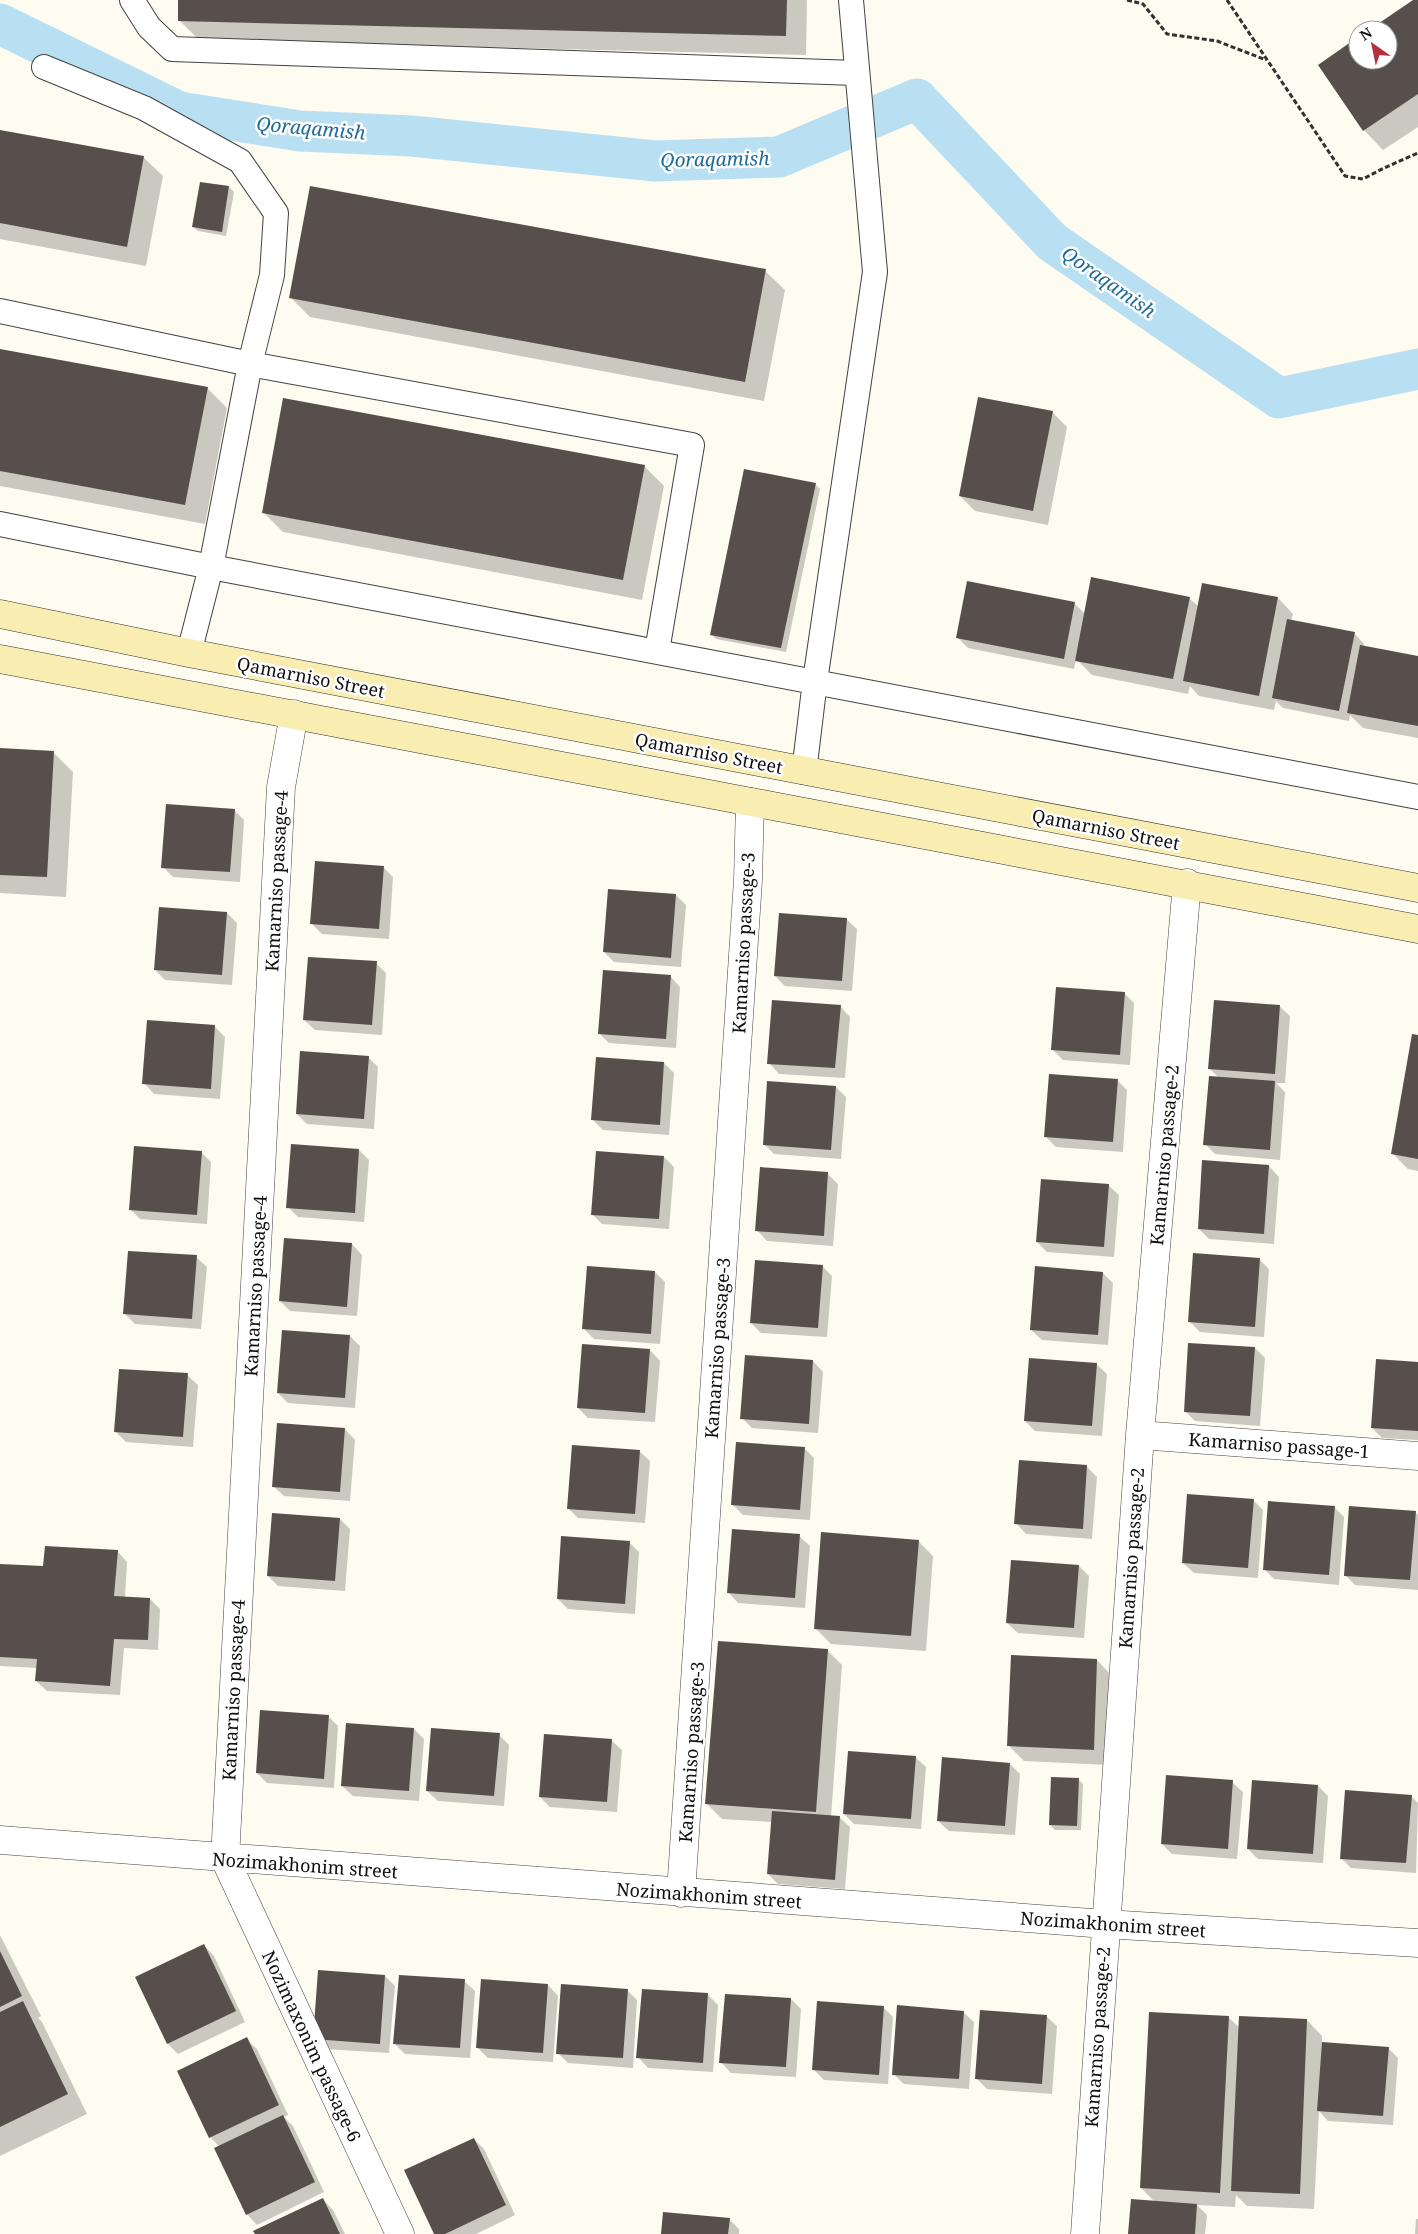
<svg xmlns="http://www.w3.org/2000/svg" width="1418" height="2234" font-family="'Noto Serif',serif">
  <style>
    .shadow { fill: #0003 }
    .lines { fill: none; stroke-linecap: round; stroke-linejoin: round }
    .canal { stroke: #b9e0f2; stroke-width: 41 }
    .building { fill: #574f4c }
    .service-casing { stroke: #424242; stroke-width: 26 }
    .minor-casing { stroke: #424242; stroke-width: 29 }
    .secondary-casing { stroke: #313131; stroke-width: 29 }
    .path { stroke: #313131; stroke-width: 3; stroke-dasharray: 5 2.5; stroke-linecap: butt }
    .service { stroke: #fff; stroke-width: 24 }
    .minor { stroke: #fff; stroke-width: 28 }
    .secondary { stroke: #f9edb1; stroke-width: 28 }
    .labels { text-anchor: middle; dominant-baseline: central; stroke-width: 5; stroke-linejoin: round; paint-order: stroke }
    .street-label { font-size: 18px; fill: #0f0f0f; stroke: #fff }
    .water-label { font-size: 19px; font-style: italic; fill: #206b98; stroke: #fff }
  </style>
  <rect width="100%" height="100%" fill="#fefbf1"/>
  <path class="shadow" d="M179,0h628l-1,55 -607,-15 -20,-20z
    M1415,0h3v127l-35,23 -19,-20 -45,-65 39,-26v21h30v-30h-17z
    M0,131l143,26 20,19 -17,90 -146,-27z
    M201,183l28,4 5,5 -8,44 -28,-5 -5,-4z
    M765,271l20,19 -21,111 -454,-84 -20,-20z
    M0,350l207,38 20,20 -22,116 -205,-38z
    M1052,412l15,15 -19,98 -73,-14 -15,-15z
    M644,466l20,20 -22,114 -359,-68 -20,-20z
    M815,484l5,5 -34,163 -70,-13 -5,-5z
    M1189,598l10,9 79,-9 15,16 -2,7 63,12 10,11v3l54,10v81l-55,-10 -13,-13 -1,6 -66,-13 -7,-7 -2,9 -75,-14 -9,-10 -2,8 -96,-19 -16,-16 -2,10 -106,-21 -10,-10 116,-35 11,11z
    M0,749l53,3 20,20 -7,125 -66,-4z
    M234,810l10,10 -4,62 -67,-5 -10,-10z
    M383,867l10,10 -4,62 -67,-5 -10,-10z
    M676,895l10,10 -5,62 -67,-5 -10,-10z
    M227,913l10,10 -5,62 -67,-5 -10,-10z
    M846,919l11,10 -5,62 -67,-5 -10,-10z
    M376,963l10,10 -4,62 -67,-5 -11,-10z
    M670,976l10,11 -4,61 -67,-5 -10,-10z
    M1124,993l10,10 -4,62 -67,-5 -10,-10z
    M840,1006l10,11 -5,61 -66,-4 -10,-11z
    M1279,1006l11,10 -5,67h-9l9,9 -5,68 -65,-6 -10,-10 14,-66 -9,-9z
    M215,1027l10,10 -5,62 -66,-5 -10,-11z
    M1418,1037v134l-10,-2 -15,-15z
    M368,1057l10,10 -4,62 -67,-5 -10,-10z
    M664,1063l10,10 -5,62 -66,-5 -10,-10z
    M1117,1080l10,10 -4,62 -67,-5 -10,-10z
    M836,1087l10,10 -5,62 -67,-5 -10,-10z
    M292,1145l67,5 10,10 -5,62 -66,-5 -10,-10z
    M201,1152l10,10 -4,62 -67,-5 -10,-10z
    M664,1157l10,10 -5,62 -67,-5 -10,-10z
    M1204,1162l65,4 10,11 -5,67 -65,-5 -10,-10z
    M761,1169l67,5 10,10 -5,62 -66,-5 -10,-11z
    M1108,1185l11,10 -5,62 -67,-5 -10,-10z
    M352,1244l10,11 -5,61 -67,-5 -10,-10z
    M196,1257l11,10 -6,62 -66,-5 -10,-10z
    M1259,1259l10,10 -5,68 -64,-5 -10,-10z
    M822,1266l10,10 -5,61 -66,-4 -10,-10z
    M655,1272l10,10 -5,62 -66,-5 -10,-10z
    M1103,1273l10,10 -5,62 -66,-5 -11,-10z
    M350,1336l10,10 -5,62 -67,-5 -10,-10z
    M1255,1348l10,10 -5,68 -65,-5 -10,-10z
    M650,1350l10,11 -5,61 -67,-4 -10,-10z
    M813,1361l10,11 -5,61 -66,-5 -10,-10z
    M1418,1363v77l-36,-2 -10,-10z
    M1096,1364l11,10 -5,62 -67,-5 -10,-10z
    M187,1375l11,10 -5,62 -67,-5 -10,-10z
    M345,1429l10,11 -5,61 -66,-5 -11,-10z
    M804,1448l10,10 -4,62 -67,-5 -10,-10z
    M639,1451l11,10 -5,62 -67,-5 -10,-10z
    M1087,1467l10,10 -5,62 -66,-5 -10,-11z
    M1253,1500l10,10 -5,68 -64,-5 -11,-10z
    M1334,1507l10,10 -5,68 -65,-6 -10,-10z
    M1415,1512l3,3v75l-63,-5 -10,-10z
    M340,1519l10,10 -5,62 -67,-5 -10,-10z
    M799,1536l11,10 -5,62 -67,-5 -10,-11z
    M918,1541l15,15 -7,95 -95,-7 -16,-16z
    M629,1542l10,10 -4,62 -67,-5 -10,-10z
    M117,1551l10,11 -2,36 25,1 10,10 -2,41 -34,-2 -4,47 -73,-4 -11,-10 1,-13 -37,-2v-101l44,3z
    M1079,1566l10,10 -5,62 -66,-5 -11,-10z
    M827,1650l15,15 -11,152h8l11,10 -5,62 -67,-5 -10,-10 4,-52 -50,-3 -16,-16z
    M1097,1660l15,16 -4,89 -84,-4 -15,-15z
    M328,1716l10,10 -4,62 -67,-5 -10,-10z
    M414,1729l10,10 -5,62 -66,-5 -11,-10z
    M499,1735l10,10 -5,61 -66,-5 -11,-10z
    M611,1740l11,10 -5,62 -67,-5 -10,-10z
    M915,1757l11,10 -5,62 -67,-5 -10,-10z
    M1010,1764l10,10 -5,61 -66,-4 -11,-10z
    M1078,1779l5,5 -2,46h-26l-5,-5z
    M1232,1782l11,10 -6,67 -65,-5 -10,-10z
    M1318,1786l10,10 -5,67 -65,-4 -10,-10z
    M1411,1796l7,7 -2,70 -65,-5 -10,-10z
    M0,1935l41,81 -3,2 4,4 45,92 -87,42z
    M204,1945l10,11 31,66 -67,32 -10,-10 -32,-67z
    M385,1976l10,10 -6,67 -64,-4 -11,-11z
    M464,1981l11,10 -5,67 -65,-4 -10,-10z
    M548,1985l10,11 -5,66 -65,-4 -10,-10z
    M627,1990l10,10 -4,68 -65,-5 -10,-10z
    M708,1995l10,10 -5,67 -65,-4 -10,-11z
    M791,1999l10,10 -5,68 -65,-4 -10,-11z
    M883,2007l10,10 -5,67 -64,-4 -10,-10z
    M963,2012l11,10 -5,67 -65,-5 -11,-10z
    M1046,2016l11,10 -5,68 -65,-5 -10,-10z
    M1229,2018l11,10 67,-8 15,16v7l66,5 10,10 -5,67 -65,-4 -9,-10 -5,98 -67,-3 -11,-11 -1,12 -38,-2 10,10 -2,19h-76l26,-32 -14,-14z
    M246,2039l11,10 31,66 -4,2 9,9 31,66 -67,33 -10,-11 -27,-67 -10,-10z
    M474,2139l10,10 31,66 -39,19h-40z
    M323,2199l10,11 12,24h-89z
    M729,2219l10,10v5h-76z
    M1416,2219h2v15h-3z"/>
  <g class="lines">
    <path class="canal" d="M0,24l179,88 121,19 112,5 243,25 124,-4 138,-58 135,143 227,156 139,-29"/>
  </g>
  <path class="building" d="M178,0h609l-1,36 -608,-15z
    M1413,0h5v94l-55,37 -45,-66 40,-28v23h30v-30h-19z
    M0,130l144,26 -17,91 -127,-24z
    M200,182l29,4 -7,46 -30,-5z
    M310,186l456,83 -21,113 -456,-84z
    M0,349l208,38 -23,118 -185,-34z
    M978,397l75,14 -20,100 -74,-15z
    M283,398l362,67 -22,115 -361,-67z
    M744,469l72,14 -35,165 -71,-13z
    M1091,577l99,20 -17,82 -98,-18z
    M967,581l108,21 -11,57 -108,-21z
    M1202,583l76,14 -19,99 -76,-15z
    M1287,619l68,13 -16,79 -67,-13z
    M1360,645l58,11v70l-71,-13z
    M0,748l54,3 -7,126 -47,-2z
    M166,804l69,5 -5,63 -69,-4z
    M315,861l69,5 -5,63 -69,-5z
    M608,889l68,5 -5,64 -68,-6z
    M159,907l68,5 -5,63 -68,-5z
    M779,913l68,5 -5,63 -68,-5z
    M308,957l69,4 -5,64 -69,-5z
    M603,970l68,5 -5,64 -68,-5z
    M1056,987l69,5 -5,63 -69,-5z
    M772,1000l69,5 -6,63 -68,-4z
    M1214,1000l66,5 -5,69 -67,-5z
    M147,1020l68,5 -4,64 -69,-5z
    M1412,1034l6,1v124l-27,-5z
    M300,1051l69,5 -5,63 -68,-5z
    M596,1057l68,5 -4,63 -69,-5z
    M1049,1074l69,5 -5,63 -69,-5z
    M1209,1076l66,5 -5,69 -67,-5z
    M767,1081l69,5 -5,64 -68,-5z
    M291,1144l68,5 -4,64 -69,-5z
    M134,1146l68,5 -5,64 -68,-5z
    M596,1151l68,5 -5,63 -68,-4z
    M1202,1160l67,5 -5,69 -66,-5z
    M760,1167l68,5 -4,64 -69,-5z
    M1041,1179l68,5 -5,63 -68,-5z
    M284,1238l68,5 -5,64 -68,-6z
    M128,1251l69,4 -5,64 -69,-5z
    M1193,1253l67,5 -5,69 -67,-5z
    M755,1260l68,5 -5,63 -68,-5z
    M587,1266l68,5 -4,63 -69,-5z
    M1035,1266l68,6 -5,63 -68,-5z
    M282,1330l68,5 -5,63 -68,-5z
    M1188,1343l67,4 -5,69 -66,-4z
    M582,1344l68,5 -5,64 -68,-5z
    M745,1355l68,5 -4,64 -69,-5z
    M1029,1358l68,5 -5,63 -68,-5z
    M1376,1359l42,3v69l-47,-3z
    M119,1369l69,4 -5,64 -69,-5z
    M277,1423l68,5 -5,64 -68,-5z
    M736,1442l69,5 -5,63 -69,-5z
    M572,1445l68,5 -5,64 -68,-5z
    M1019,1460l68,5 -4,64 -69,-5z
    M1187,1494l67,5 -6,69 -66,-5z
    M1268,1501l67,5 -6,69 -66,-5z
    M1349,1506l67,5 -6,69 -66,-4z
    M272,1513l68,5 -5,63 -68,-5z
    M732,1529l68,5 -5,64 -68,-5z
    M821,1532l98,8 -8,96 -97,-7z
    M561,1536l69,5 -5,63 -68,-5z
    M45,1546l73,4 -4,46 36,2 -2,42 -34,-1 -4,47 -75,-5 2,-22 -37,-2v-93l43,2z
    M1011,1560l68,5 -5,63 -68,-5z
    M718,1641l110,8 -12,163 -111,-8z
    M1011,1655l86,4 -3,91 -87,-4z
    M260,1710l69,5 -5,64 -68,-6z
    M346,1723l68,5 -5,63 -68,-5z
    M431,1728l69,5 -6,63 -68,-5z
    M544,1734l68,5 -5,63 -68,-5z
    M848,1751l68,5 -5,63 -68,-5z
    M942,1757l68,6 -5,63 -68,-5z
    M1166,1775l67,5 -5,69 -67,-5z
    M1051,1777l28,1 -2,48 -28,-1z
    M1252,1780l66,5 -5,69 -66,-5z
    M1345,1790l67,5 -6,68 -66,-4z
    M772,1811l68,5 -5,64 -68,-6z
    M204,1944l32,67 -69,33 -32,-67z
    M0,1951l22,45 -22,11z
    M318,1970l67,5 -5,69 -67,-5z
    M399,1975l66,4 -5,69 -67,-4z
    M481,1979l67,5 -5,69 -67,-5z
    M561,1984l67,5 -5,69 -67,-4z
    M642,1989l66,4 -5,70 -67,-5z
    M725,1994l66,4 -5,69 -67,-4z
    M23,2001l45,93 -68,33v-115z
    M817,2001l67,5 -5,69 -67,-5z
    M897,2005l67,6 -5,68 -67,-4z
    M980,2010l67,5 -5,69 -67,-5z
    M1149,2012l80,4 -9,177 -80,-5z
    M1239,2016l68,3 -7,175 -69,-3z
    M247,2037l32,68 -70,33 -32,-67z
    M1322,2042l67,5 -6,69 -66,-5z
    M283,2115l32,67 -69,33 -32,-67z
    M474,2138l32,67 -61,29h-11l-30,-64z
    M323,2198l17,36h-85l-2,-3z
    M1131,2199l66,5 -2,30h-67z
    M663,2212l67,6 -2,16h-67z"/>
  <g class="lines">
    <g class="service-casing">
      <path id="service" d="M132,0l17,27 23,22 684,24
        M44,67l100,41 96,53 36,52 -4,62 -22,89 -39,203 -22,86
        M0,311l250,53 442,81 -35,206
        M0,524l211,43 1207,230
        M804,772l11,-91 60,-409 -24,-272"/>
    </g>
    <g class="minor-casing">
      <path id="minor" d="M294,714l-13,73 -56,1072 175,375
        M1140,1435l278,21
        M0,1840l1105,84 313,19
        M681,1893l67,-1013 2,-78
        M1085,2234l55,-799 47,-552"/>
    </g>
    <g class="secondary-casing">
      <path id="secondary" d="M0,614l189,39 1229,235
        M0,659l1418,270"/>
    </g>
    <path class="path" d="M1127,0l16,4 24,30 50,7 49,19
      M1227,0l118,176 18,3 21,-11 34,-15"/>
    <use href="#service" class="service"/>
    <use href="#minor" class="minor"/>
    <use href="#secondary" class="secondary"/>
  </g>
  <g class="labels">
    <g class="street-label">
      <text transform="translate(311 677) rotate(11)">Qamarniso Street</text>
      <text transform="translate(709 753) rotate(11)">Qamarniso Street</text>
      <text transform="translate(1106 829) rotate(11)">Qamarniso Street</text>
      <text transform="translate(276 881) rotate(-87)">Kamarniso passage-4</text>
      <text transform="translate(743 943) rotate(-87)">Kamarniso passage-3</text>
      <text transform="translate(1164 1155) rotate(-85)">Kamarniso passage-2</text>
      <text transform="translate(255 1286) rotate(-87)">Kamarniso passage-4</text>
      <text transform="translate(717 1348) rotate(-86)">Kamarniso passage-3</text>
      <text transform="translate(1279 1445) rotate(4)">Kamarniso passage-1</text>
      <text transform="translate(1131 1558) rotate(-86)">Kamarniso passage-2</text>
      <text transform="translate(233 1690) rotate(-87)">Kamarniso passage-4</text>
      <text transform="translate(691 1752) rotate(-86)">Kamarniso passage-3</text>
      <text transform="translate(305 1865) rotate(4)">Nozimakhonim street</text>
      <text transform="translate(709 1895) rotate(4)">Nozimakhonim street</text>
      <text transform="translate(1113 1924) rotate(4)">Nozimakhonim street</text>
      <text transform="translate(1097 2037) rotate(-86)">Kamarniso passage-2</text>
      <text transform="translate(312 2046) rotate(65)">Nozimaxonim passage-6</text>
    </g>
    <g class="water-label">
      <text transform="translate(311 128) rotate(5)">Qoraqamish</text>
      <text transform="translate(715 159) rotate(-1)">Qoraqamish</text>
      <text transform="translate(1109 282) rotate(35)">Qoraqamish</text>
    </g>
  </g>
  <g transform="translate(1373 45) rotate(327)"><circle r="24" fill="#ffffff" stroke="#9f9f9f"/>
  <path d="M0-4L9 19L0 12L-9 19Z" fill="#b6303e"/>
  <text y="-8" font-size="14" font-weight="bold" text-anchor="middle" fill="#0f0f0f">N</text>
  </g>
</svg>
